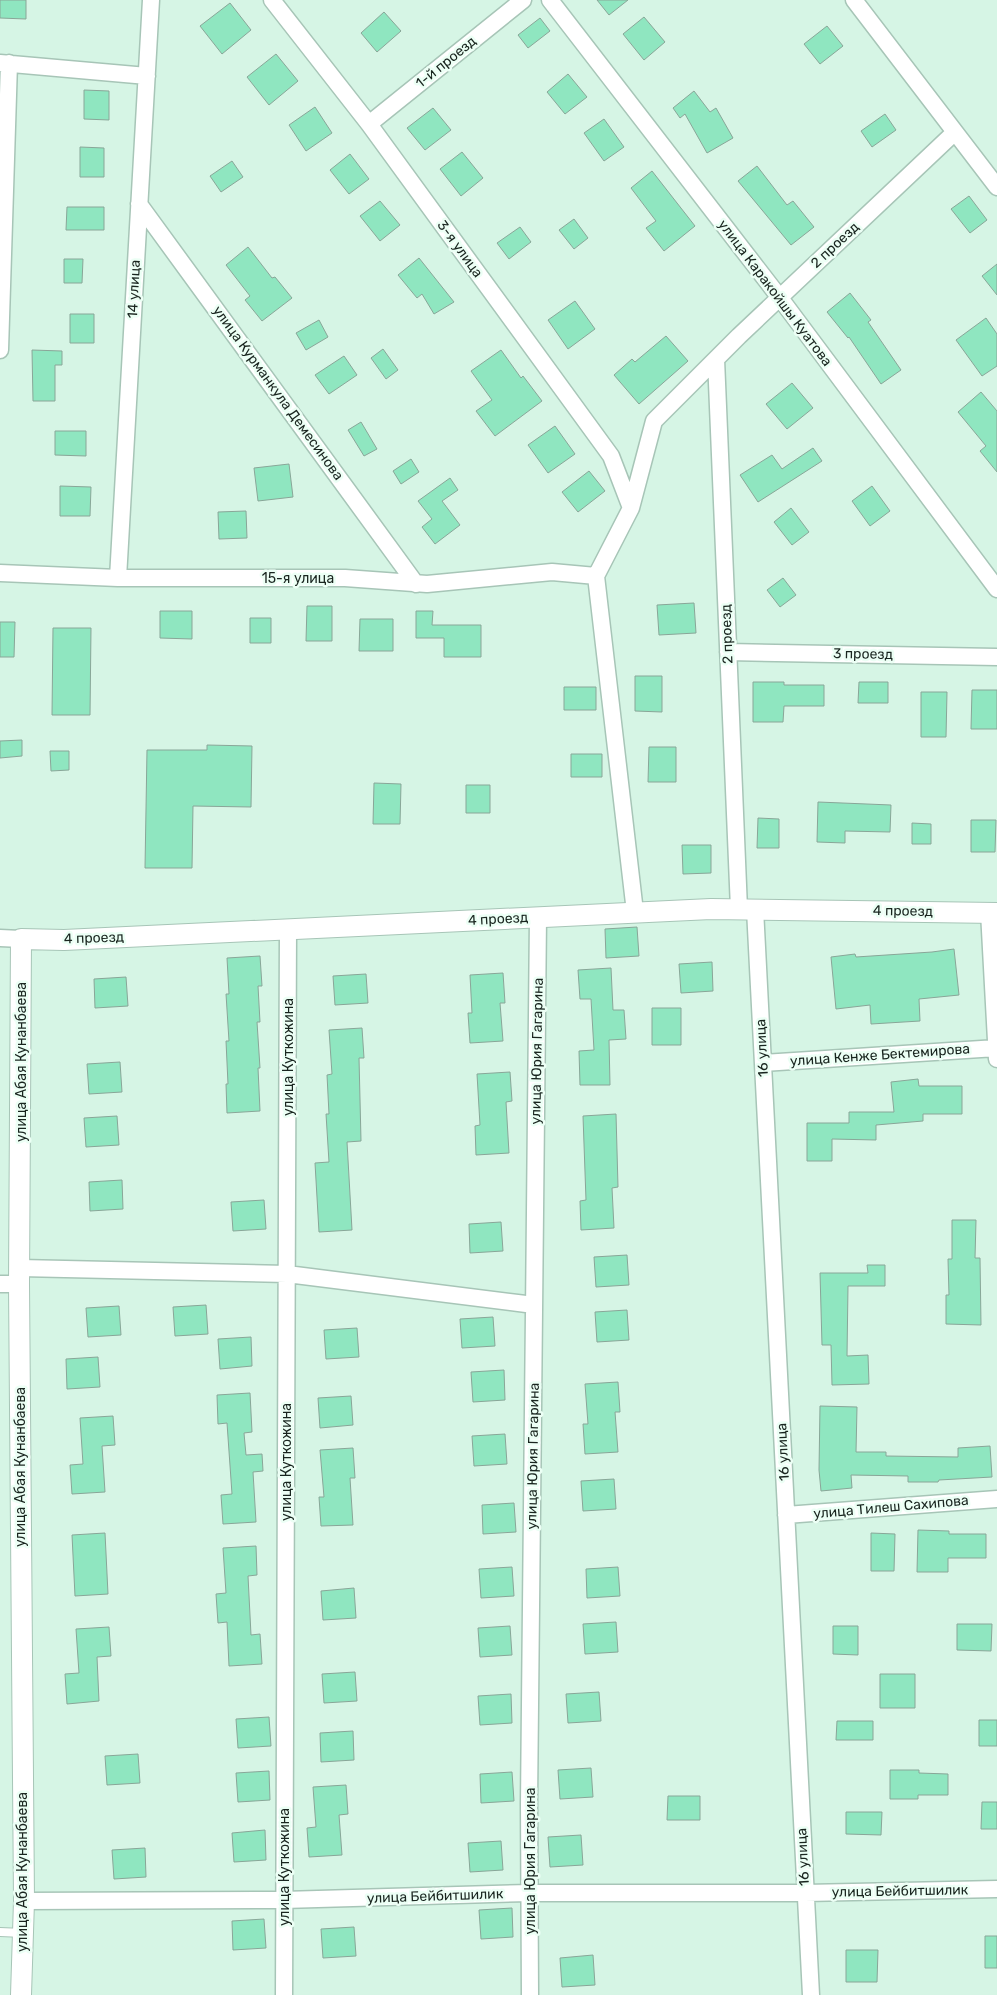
<svg xmlns="http://www.w3.org/2000/svg" width="997" height="1995" font-family="Rubik,sans-serif">
  <style>
    .building { fill: #8fe6c0; stroke: #89a698 }
    .lines { fill: none; stroke-linecap: round; stroke-linejoin: round }
    .service-casing { stroke: #a7c5b7; stroke-width: 10 }
    .minor-casing { stroke: #a7c5b7; stroke-width: 19 }
    .tertiary-casing { stroke: #a7c5b7; stroke-width: 22 }
    .service { stroke: #fff; stroke-width: 8 }
    .minor { stroke: #fff; stroke-width: 16 }
    .tertiary { stroke: #fff; stroke-width: 20 }
    .labels { text-anchor: middle; dominant-baseline: central; stroke-width: 5; stroke-linejoin: round; paint-order: stroke }
    .street-label { font-size: 14px; fill: #19251f; stroke: #ecfff5 }
  </style>
  <rect width="100%" height="100%" fill="#d6f5e5"/>
  <path class="building" d="M0,0h26v19l-26,-1z
    M597,0h31l-19,15z
    M230,3l21,27 -29,24 -22,-28z
    M384,12l17,19 -24,21 -16,-19z
    M644,17l21,25 -21,18 -21,-26z
    M540,18l10,13 -22,17 -10,-13z
    M827,26l16,20 -23,18 -16,-20z
    M276,54l22,27 -29,24 -22,-28z
    M568,74l19,23 -22,17 -18,-22z
    M84,90l25,1v29l-25,-1z
    M694,91l16,21 6,-4 17,30 -26,15 -22,-39 -5,4 -7,-10z
    M315,107l17,26 -26,18 -17,-26z
    M433,108l18,22 -26,20 -18,-22z
    M885,114l11,16 -24,17 -11,-16z
    M604,119l20,28 -20,14 -20,-28z
    M80,147l24,1v29h-24z
    M462,152l21,26 -22,18 -21,-27z
    M350,154l19,25 -20,15 -19,-24z
    M232,161l11,16 -22,15 -11,-16z
    M757,166l30,39 6,-4 21,26 -23,18 -53,-64z
    M652,171l43,55 -31,25 -18,-23 10,-7 -25,-33z
    M969,196l18,24 -17,13 -19,-24z
    M380,201l20,24 -20,16 -20,-25z
    M67,207h37v23h-38z
    M574,219l14,19 -14,11 -15,-19z
    M520,227l11,15 -22,17 -12,-16z
    M248,247l24,31 3,-1 17,21 -30,23 -17,-21 5,-4 -24,-31z
    M419,258l35,44 -20,12 -12,-20 -5,4 -19,-23z
    M64,259h19l-1,24h-18z
    M997,264v31l-15,-19z
    M850,293l21,27 -3,2 33,48 -20,14 -32,-47 -1,1 -21,-26z
    M575,301l20,28 -27,20 -20,-29z
    M70,314h24v29h-24z
    M986,318l11,16v32l-15,10 -26,-36z
    M319,320l9,17 -22,13 -10,-17z
    M666,336l22,25 -49,43 -25,-29 18,-16 3,3z
    M383,349l15,21 -12,9 -15,-21z
    M32,350l30,1v14h-7v36h-22z
    M501,350l20,28 2,-2 19,25 -47,35 -19,-25 16,-11 -21,-29z
    M344,356l13,19 -28,19 -14,-19z
    M792,383l21,25 -26,21 -21,-25z
    M981,392l16,19v61l-17,-21 6,-5 -28,-34z
    M361,422l16,27 -13,7 -16,-26z
    M555,426l20,28 -27,19 -20,-28z
    M55,431h31v25l-31,-1z
    M813,448l9,13 -64,41 -18,-27 32,-20 10,14z
    M411,459l8,13 -18,12 -8,-13z
    M289,464l4,33 -35,4 -4,-33z
    M589,471l16,20 -27,21 -16,-20z
    M450,478l8,12 -16,11 18,24 -25,19 -13,-17 10,-8 -14,-18z
    M60,486l31,1 -1,29h-30z
    M872,486l18,25 -20,15 -18,-25z
    M791,508l18,24 -17,13 -18,-23z
    M246,511l1,27 -28,1 -1,-27z
    M783,578l13,17 -16,12 -13,-17z
    M694,603l2,30 -37,2 -2,-30z
    M307,606h25v35h-26z
    M160,611h32v28l-32,-1z
    M416,611h17l-1,14h49v32h-37v-19h-28z
    M250,618h21v25h-21z
    M360,619h33v32h-34z
    M0,622h15l-1,35h-14z
    M53,628h38l-1,87h-38z
    M635,676h27v36l-27,-1z
    M753,682h31v3h40v21h-40l-1,16h-30z
    M859,682h29v21h-30z
    M564,687h32v23h-32z
    M972,690h25v39h-26z
    M921,692h26l-1,45h-25z
    M22,740v16l-22,2v-17z
    M207,745l45,1 -1,61 -58,-1 -1,62h-47l2,-118h60z
    M649,747h27v35h-28z
    M50,751h19v19l-18,1z
    M571,754h31v23h-31z
    M374,783l27,1 -1,40h-27z
    M466,785h24v28h-24z
    M818,802l73,3 -1,27 -45,-1v12l-28,-1z
    M758,818l21,1v29h-22z
    M971,820h25l-1,32h-24z
    M912,823l19,1v20h-19z
    M682,845h29v28l-28,1z
    M637,927l2,29 -33,2 -1,-29z
    M954,949l5,46 -40,4 1,22 -49,3 -1,-19 -34,4 -5,-52 24,-3 1,3 76,-5z
    M260,956l2,30h-4l2,36h-3l3,46h-2l2,43 -33,2 -1,-29h2l-2,-43h3l-3,-47h3l-2,-36z
    M712,962l1,29 -32,2 -2,-29z
    M611,968l2,42h11l2,29 -17,1 1,45h-30l-1,-34 15,-1 -3,-51h-11l-2,-29z
    M503,973l2,30h-5l3,38 -33,2 -2,-30h4l-2,-38z
    M366,974l2,29 -33,2 -2,-29z
    M126,977l2,29 -33,2 -1,-29z
    M652,1008h29v37h-29z
    M362,1028l2,30h-5l2,83 -14,1 5,88 -33,2 -4,-69 14,-1 -3,-48h3l-2,-39 5,-1 -3,-44z
    M120,1062l2,30 -33,2 -2,-30z
    M510,1072l2,29 -6,1 3,51 -33,2 -1,-29 5,-1 -3,-51z
    M918,1079l1,7h43v28h-39v7l-47,4v15l-44,-1v22h-25v-38h42v-11h45l-3,-30z
    M616,1114l2,73 -6,1 2,40 -33,2 -1,-29 6,-1 -3,-84z
    M117,1116l2,29 -33,2 -2,-29z
    M122,1180l1,29 -33,2 -1,-29z
    M264,1200l2,29 -33,2 -2,-29z
    M952,1220h24l-1,38h5l1,67 -35,-1v-29h3l-1,-36h4z
    M501,1222l2,29 -33,2 -1,-29z
    M627,1255l2,30 -33,2 -2,-30z
    M867,1265h18v21h-37l-1,70 21,-1 1,29 -37,1 -1,-40h-9l-2,-72h48z
    M206,1305l2,29 -33,2 -2,-29z
    M119,1306l2,29 -33,2 -2,-29z
    M627,1310l2,30 -32,2 -2,-30z
    M493,1317l2,29 -33,2 -2,-29z
    M357,1328l2,29 -33,2 -2,-29z
    M251,1337l1,29 -32,3 -2,-30z
    M98,1357l2,30 -33,2 -1,-30z
    M504,1370l1,30 -32,2 -2,-30z
    M618,1382l2,30h-5l3,40 -33,2 -2,-30h5l-3,-40z
    M250,1393l2,39 -8,1 2,22 16,-1 1,17 -10,1 3,50 -33,2 -2,-29 11,-1 -5,-71 -9,1 -1,-29z
    M351,1396l2,29 -33,3 -2,-30z
    M820,1406l37,1 -1,45h30v4l72,1v-9l32,-2 2,31 -53,3 -1,2h-30v-6l-57,-1 1,13 -31,3 -2,-21z
    M113,1416l2,29 -13,1 3,46 -33,2 -2,-29 13,-1 -3,-46z
    M505,1434l2,30 -33,2 -2,-30z
    M353,1448l2,30h-5l3,47 -32,1 -2,-29h5l-4,-47z
    M614,1479l2,30 -33,2 -2,-30z
    M514,1503l2,29 -33,2 -1,-29z
    M918,1530l31,1v3h37v24h-38v14h-31z
    M105,1533l3,61 -33,2 -3,-61z
    M871,1533l24,1 -1,37h-23z
    M256,1546l1,29 -9,1 3,59 9,-1 2,30 -33,2 -2,-44 -9,1 -2,-29 10,-1 -3,-45z
    M512,1567l2,29 -33,2 -2,-29z
    M618,1567l2,29 -33,2 -1,-29z
    M354,1588l2,30 -33,2 -2,-29z
    M616,1622l2,30 -33,2 -2,-30z
    M957,1624h35l-1,27 -34,-1z
    M510,1626l2,29 -32,2 -2,-29z
    M833,1626h25v29l-25,-1z
    M109,1627l2,29 -14,1 2,44 -32,3 -2,-30 14,-1 -3,-44z
    M355,1672l2,29 -33,2 -2,-29z
    M880,1674h35v34h-35z
    M599,1692l2,29 -33,2 -2,-29z
    M511,1694l1,29 -32,2 -2,-29z
    M269,1717l2,29 -33,2 -2,-29z
    M979,1720h18v26h-18z
    M837,1721h36v19h-37z
    M353,1731l1,29 -33,2 -1,-29z
    M138,1754l2,29 -33,2 -2,-29z
    M591,1768l2,29 -33,2 -2,-29z
    M890,1770h29v3l29,1v21h-30v4h-28z
    M269,1771l1,29 -32,2 -2,-29z
    M512,1772l2,29 -33,2 -1,-29z
    M346,1785l2,29 -9,1 3,40 -33,2 -2,-29 9,-1 -3,-40z
    M668,1796h32v24h-33z
    M982,1802h15v27h-16z
    M846,1812h36l-1,23 -35,-1z
    M265,1830l1,30 -32,2 -2,-29z
    M581,1835l2,30 -33,2 -2,-30z
    M501,1841l2,29 -33,2 -2,-29z
    M145,1848l1,29 -32,2 -2,-29z
    M512,1908l1,29 -32,2 -2,-29z
    M264,1919l2,29 -33,2 -1,-29z
    M354,1927l2,29 -33,2 -2,-29z
    M985,1936h12v32h-12z
    M846,1950h32l-1,32h-31z
    M593,1955l2,30 -33,2 -2,-29z"/>
  <g class="lines">
    <g class="service-casing">
      <path id="service" d="M0,1932l23,1"/>
    </g>
    <g class="minor-casing">
      <path id="minor" d="M272,0l97,124 242,332 20,52
        M550,0l230,298 217,291
        M854,0l143,187
        M0,63l147,13
        M369,124l154,-124
        M139,204l277,380
        M0,350l9,-287
        M716,359l23,550
        M0,573l118,5h227l82,6 125,-12 44,4
        M596,576l35,-68 23,-87 85,-85 216,-204
        M596,576l39,336
        M118,578l33,-578
        M728,652l269,5
        M755,909l56,1086
        M989,912l8,147
        M0,938l21,1
        M763,1063l234,-15
        M20,1268l267,6 247,31
        M0,1284h19
        M786,1515l211,-16
        M24,1901l259,-1 246,-7h276l192,-4
        M284,1995l4,-1066
        M530,1995l-1,-191 9,-887"/>
    </g>
    <g class="tertiary-casing">
      <path id="tertiary" d="M21,1995l3,-94 -5,-617 2,-345 43,1 647,-31 286,4"/>
    </g>
    <use href="#service" class="service"/>
    <use href="#minor" class="minor"/>
    <use href="#tertiary" class="tertiary"/>
  </g>
  <g class="labels">
    <g class="street-label">
      <text transform="translate(446 62) rotate(-39)">1-й проезд</text>
      <text transform="translate(835 245) rotate(-43)">2 проезд</text>
      <text transform="translate(460 249) rotate(54)">3-я улица</text>
      <text transform="translate(134 289) rotate(-87)">14 улица</text>
      <text transform="translate(775 293) rotate(53)">улица Каракойшы Куатова</text>
      <text transform="translate(278 393) rotate(54)">улица Курманкула Демесинова</text>
      <text x="298" y="578">15-я улица</text>
      <text transform="translate(727 634) rotate(-92)">2 проезд</text>
      <text transform="translate(863 654) rotate(1)">3 проезд</text>
      <text transform="translate(903 911) rotate(1)">4 проезд</text>
      <text transform="translate(498 919) rotate(-3)">4 проезд</text>
      <text transform="translate(94 938) rotate(-2)">4 проезд</text>
      <text transform="translate(762 1048) rotate(-93)">16 улица</text>
      <text transform="translate(537 1051) rotate(-89)">улица Юрия Гагарина</text>
      <text transform="translate(880 1055) rotate(-4)">улица Кенже Бектемирова</text>
      <text transform="translate(288 1057) rotate(-90)">улица Куткожина</text>
      <text transform="translate(21 1062) rotate(-90)">улица Абая Кунанбаева</text>
      <text transform="translate(783 1452) rotate(-93)">16 улица</text>
      <text transform="translate(533 1456) rotate(-89)">улица Юрия Гагарина</text>
      <text transform="translate(286 1462) rotate(-90)">улица Куткожина</text>
      <text transform="translate(20 1467) rotate(-90)">улица Абая Кунанбаева</text>
      <text transform="translate(891 1507) rotate(-5)">улица Тилеш Сахипова</text>
      <text transform="translate(803 1857) rotate(-93)">16 улица</text>
      <text transform="translate(530 1861) rotate(-90)">улица Юрия Гагарина</text>
      <text transform="translate(284 1867) rotate(-90)">улица Куткожина</text>
      <text transform="translate(22 1872) rotate(-90)">улица Абая Кунанбаева</text>
      <text transform="translate(900 1891) rotate(-1)">улица Бейбитшилик</text>
      <text transform="translate(435 1896) rotate(-2)">улица Бейбитшилик</text>
    </g>
  </g>
</svg>
